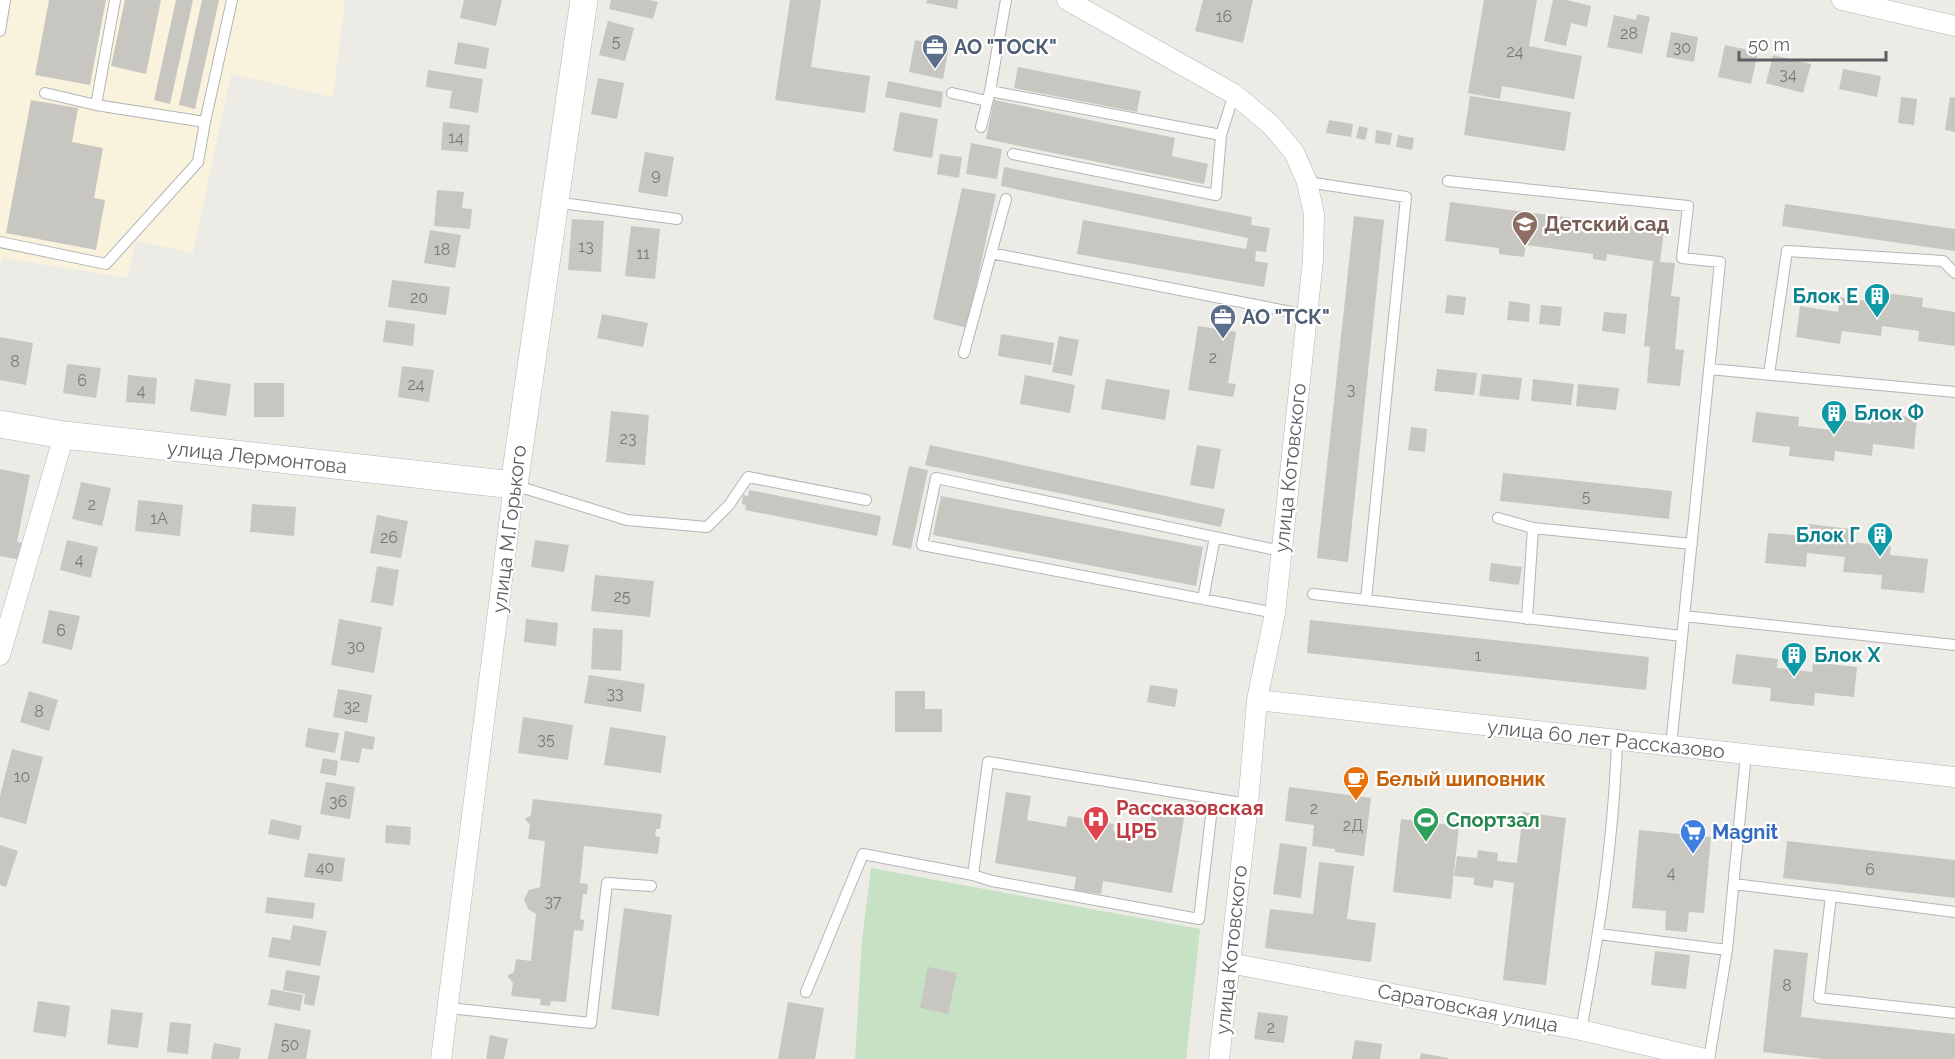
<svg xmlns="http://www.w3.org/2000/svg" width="1955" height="1059" font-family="Raleway,sans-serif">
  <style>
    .commercial { fill: #f9f2dd }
    .green { fill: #c6e1c4 }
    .building { fill: #c8c6c1 }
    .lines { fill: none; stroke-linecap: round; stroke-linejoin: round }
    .lane-casing { stroke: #b2b5b8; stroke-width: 12 }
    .street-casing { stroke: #b2b5b8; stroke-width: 21 }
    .secondary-casing { stroke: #b1b4b8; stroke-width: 28 }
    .lane { stroke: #fff; stroke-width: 10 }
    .street { stroke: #fff; stroke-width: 20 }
    .secondary { stroke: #fff; stroke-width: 27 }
    .labels { text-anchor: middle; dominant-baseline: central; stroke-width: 4.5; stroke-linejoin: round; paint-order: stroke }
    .number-label { font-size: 16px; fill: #787a7a }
    .service-label { font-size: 20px; font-weight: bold; fill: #4e5e75; stroke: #fff; text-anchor: start }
    .education-label { font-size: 20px; font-weight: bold; fill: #785e54; stroke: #fff; text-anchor: start }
    .culture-label { font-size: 20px; font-weight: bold; fill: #0d838f; stroke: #fff; text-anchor: end }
    .street-label { font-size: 20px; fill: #5d6063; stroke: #fff }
    .food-label { font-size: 20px; font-weight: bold; fill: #c56008; stroke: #fff; text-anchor: start }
    .health-label { font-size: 20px; font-weight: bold; fill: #be3a42; stroke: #fff; text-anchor: start }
    .leisure-label { font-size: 20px; font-weight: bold; fill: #27864d; stroke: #fff; text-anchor: start }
    .shop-label { font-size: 20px; font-weight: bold; fill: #366cbe; stroke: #fff; text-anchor: start }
  </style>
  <rect width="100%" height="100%" fill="#edebe5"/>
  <path class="commercial" d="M0,0h345l-12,97 -102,-23 -38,179 -57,-12 -9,37 -125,-20 -2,11z"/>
  <path class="green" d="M871,868l329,61 -14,130h-331l7,-119z"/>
  <path class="building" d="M49,0h57l-16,85 -55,-10z
    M125,0h36l-15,74 -35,-8z
    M176,0h17l-23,104 -16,-4z
    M202,0h17l-24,109 -16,-4z
    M464,0h38l-6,26 -36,-8z
    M611,0h39l8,2 -5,17 -44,-10z
    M790,0h31l-10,67 59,9 -5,37 -90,-13z
    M927,0h31l-1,9 -31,-6z
    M1203,0h50l-10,43 -48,-12z
    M1484,0h53l-8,46 53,10 -8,43 -72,-13 -2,13 -32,-6z
    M1553,0h13l25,6 -4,21 -16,-4 -5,23 -22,-5z
    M1637,14l13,3 -8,37 -35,-7 7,-32 22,5z
    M608,21l26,7 -9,33 -26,-6z
    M1671,32l27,5 -4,25 -28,-5z
    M915,40l34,7 -6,32 -34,-7z
    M458,42l31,6 -3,21 -32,-5z
    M1725,45l33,7 -7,32 -33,-7z
    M1773,55l38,9 -8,29 -37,-10z
    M1018,67l123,24 -4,21 -123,-24z
    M1843,69l38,7 -4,21 -38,-8z
    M428,70l55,9 -5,34 -29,-5 3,-17 -26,-4z
    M598,78l26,5 -7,36 -26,-5z
    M888,81l55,11 -2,16 -56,-11z
    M1470,96l101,16 -6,39 -101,-16z
    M1901,97l16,2 -3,26 -16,-2z
    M1950,97l5,1v34l-10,-2z
    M31,100l47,8 -6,34 31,6 -9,50 11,2 -9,50 -90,-17z
    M994,100l181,38 -3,18 36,8 -4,20 -218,-45z
    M900,112l38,7 -6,39 -39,-7z
    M1329,120l24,4 -2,13 -25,-4z
    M443,122l27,3 -2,27 -27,-2z
    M1359,126l9,2 -3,12 -9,-2z
    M1376,130l16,3 -2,12 -15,-2z
    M1398,135l16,3 -2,12 -16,-3z
    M971,143l31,6 -5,30 -31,-5z
    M645,152l29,5 -7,40 -29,-5z
    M940,154l22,3 -3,21 -22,-4z
    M1004,167l248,50 -1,8 19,3 -4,24 -10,-1 -1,10 13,2 -4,24 -187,-33 6,-34 163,29 2,-11 -247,-52z
    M962,188l34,6 -29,134 -34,-9z
    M437,190l27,2 -2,16 10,1 -2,20 -36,-3z
    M1450,202l214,28 -4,32 15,1 -4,33 9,1 -5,52 9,1 -4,36 -33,-3 3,-36 -6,-1 9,-85 -46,-7 -1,7 -13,-2v-5l-67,-9 -2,12 -25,-3v-6l-54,-7z
    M1785,204l170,25v22l-173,-25z
    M1354,216l30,4 -36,342 -31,-4z
    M572,219l32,2 -3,51 -33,-2z
    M631,226l29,3 -5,50 -30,-3z
    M430,230l31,5 -6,33 -31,-5z
    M392,280l58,7 -4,28 -58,-8z
    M1879,292l44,6 -1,9 33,5v34l-37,-5 1,-10 -37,-5 -1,10 -39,-5 -2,13 -44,-7 4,-31 38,6 2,-15 38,6z
    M1447,295l19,2 -2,18 -19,-2z
    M1509,301l21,3 -1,18 -22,-2z
    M1541,305l21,2 -2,19 -21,-2z
    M1604,312l23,2 -2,20 -23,-3z
    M602,314l46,9 -5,24 -46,-9z
    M386,320l29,4 -2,22 -30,-4z
    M1198,326l38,6 -8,51 8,1 -3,13 -45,-7z
    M1001,334l53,9 -3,22 -53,-9z
    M1059,336l20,4 -7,36 -20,-4z
    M0,337l33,6 -7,42 -26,-5z
    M67,364l34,4 -5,30 -33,-5z
    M402,366l32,4 -5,32 -31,-5z
    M1437,369l40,4 -3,22 -40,-4z
    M1482,374l40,4 -3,22 -40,-4z
    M128,375l29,3 -2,26 -29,-2z
    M1025,375l50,10 -5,28 -50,-9z
    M195,379l36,5 -5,32 -36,-5z
    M1106,379l64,11 -5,30 -64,-11z
    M1533,379l41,5 -3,21 -40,-4z
    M254,383h30v34h-30z
    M1578,384l41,4 -3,22 -40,-4z
    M611,411l38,4 -4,50 -39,-3z
    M1756,412l43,5 -1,9 34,4 1,-11 38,5 1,-12 45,6 -3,31 -41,-5 -1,12 -37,-5 -1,10 -45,-5 1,-9 -38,-5z
    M1411,427l16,2 -2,23 -17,-2z
    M930,445l295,64 -4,18 -296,-62z
    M1197,445l24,4 -7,40 -24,-4z
    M909,466l19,4 -17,79 -19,-4z
    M0,469l30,6 -13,67 7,1 -3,17 -21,-4z
    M1503,473l169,18 -3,28 -169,-18z
    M81,482l30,6 -9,38 -30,-7z
    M749,490l132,26 -4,20 -132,-26 1,-5 -4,-1 1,-9 5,1z
    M941,496l262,51 -7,39 -263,-51z
    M138,500l45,5 -3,31 -45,-5z
    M252,504l44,3 -2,29 -44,-4z
    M377,515l31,6 -7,37 -31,-5z
    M1808,524l43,5 -1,13 41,4 -1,9 38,4 -4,34 -43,-4 1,-14 -39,-3 2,-15 -38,-4 -1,14 -41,-4 3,-30 39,3z
    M67,540l31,7 -7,31 -31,-8z
    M535,540l34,5 -5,27 -33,-5z
    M1491,563l31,4 -3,18 -30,-4z
    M377,566l22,4 -6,36 -22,-4z
    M595,575l59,6 -4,36 -59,-6z
    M49,610l31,6 -8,34 -30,-7z
    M339,619l43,8 -8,46 -43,-8z
    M526,619l32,4 -2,23 -32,-4z
    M1310,620l339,37 -3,33 -339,-37z
    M593,628l30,2 -2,41 -30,-2z
    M1736,654l42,5 -1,9 35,4 1,-10 44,5 -3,30 -39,-4 -1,13 -44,-5 1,-13 -39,-4z
    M589,675l56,9 -4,28 -57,-9z
    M1150,685l28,4 -3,18 -28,-5z
    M338,689l34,6 -5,28 -34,-6z
    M29,691l29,9 -9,31 -29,-9z
    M895,691h30v18h17v23h-47z
    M523,717l50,8 -5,35 -50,-7z
    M610,727l56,9 -5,37 -57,-8z
    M308,728l31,5 -4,20 -30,-6z
    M345,731l30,6 -2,13 -11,-2 -3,15 -19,-3z
    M12,749l31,8 -17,67 -26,-7v-21z
    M323,758l15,3 -2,15 -16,-3z
    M326,782l29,5 -5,32 -30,-5z
    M1289,787l82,11 -7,58 -29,-4v-3l-23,-3 2,-21 -29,-4z
    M1006,792l25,4 -4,24 39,7 2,-11 46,8 -1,7 35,6 4,-24 32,5 -12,75 -69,-12 -2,13 -27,-4 2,-13 -81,-14z
    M533,799l129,15 -2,15h-4l-1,7 5,1 -2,17 -74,-8 -4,37 8,1 -1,10h-4l-3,25 4,1 -1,11 -9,-1 -8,72 -15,-1 -1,5 -10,-1 1,-6 -30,-3 2,-13 -6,-7 7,-4 2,-13 15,2 5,-47 -8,-5 -4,-10 5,-9 11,-3 5,-46 -17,-2 2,-14 -5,-6 6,-4z
    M1523,812l43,6 -20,167 -43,-5 11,-97 -20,-3 -1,8 -19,-3v-7l-20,-2 3,-20 20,2 1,-8 20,3 -1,8 20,2z
    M271,819l31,7 -3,14 -31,-6z
    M1401,819l58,7 -8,73 -58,-7z
    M386,825l25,2 -1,18 -25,-2z
    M1639,830l72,7 -7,76 -15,-1 -2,20 -22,-2 1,-19 -34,-3z
    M1787,841l168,19v38l-172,-20z
    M1280,843l27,4 -6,51 -28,-4z
    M0,845l18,6 -12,36 -6,-2z
    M308,853l37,5 -3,24 -38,-5z
    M1319,862l35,4 -7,53 29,4 -5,39 -106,-14 5,-39 43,5z
    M267,897l48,6 -2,16 -48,-6z
    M624,908l48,7 -13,101 -48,-7z
    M293,925l34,6 -7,35 -52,-9 4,-20 18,3z
    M1774,949l34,4 -7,64 154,17v25h-131l-61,-7z
    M1655,951l35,4 -4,34 -35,-4z
    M928,967l29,6 -9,41 -28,-6z
    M286,970l34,6 -6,30 -10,-2 1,-10 -22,-4z
    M271,989l32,6 -3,16 -32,-6z
    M38,1001l32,5 -4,31 -33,-5z
    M788,1002l36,6 -9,51h-37z
    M111,1009l32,4 -5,35 -31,-4z
    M1258,1012l30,4 -4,27 -30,-4z
    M170,1022l21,2 -3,30 -21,-2z
    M275,1023l36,7 -5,29h-38z
    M490,1035l18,4 -4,20h-18z
    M1355,1040l27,4 -2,15h-28z
    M214,1043l27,5 -2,11h-28z
    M1421,1053l27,5v1h-28z"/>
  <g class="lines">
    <g class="lane-casing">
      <path id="lane" d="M115,0l-19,105 109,17 27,-122
        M0,31l5,-31
        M990,91l231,44
        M45,93l51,12
        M952,93l35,8
        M981,127l9,-36 16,-91
        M1013,154l203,41 5,-60 13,-41
        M1448,181l240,25 -6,52 38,4 -49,484
        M1307,182l99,15 -40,403
        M555,202l122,17
        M0,242l106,22 92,-102 7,-40
        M991,253l316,62
        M964,353l42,-154
        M1709,369l246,23
        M1769,374l18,-123 156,10 12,12
        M514,485l113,35 80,7 22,-22 19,-28 118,23
        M1498,518l35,10 159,16
        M1313,594l369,42
        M1203,599l12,-62
        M1275,613l-353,-68 14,-67 345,73
        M1684,616l271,29
        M1527,619l6,-91
        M1213,799l-14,120 -207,-38 -19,-6 15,-113 260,42
        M1734,884l97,12 -12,102 136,15
        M1831,896l124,16
        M1599,934l128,16
        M806,992l57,-138 110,21
        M449,1008l142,15 16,-140 44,3
        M1581,1030c18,-96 33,-192 36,-290
        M1709,1059l18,-109 19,-196"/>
    </g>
    <g class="street-casing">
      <path id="street" d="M1067,0l167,94 37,31 23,27 13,30 7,32 -1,46 -38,353 -18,87 -9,104 -29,255
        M1842,0l113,26
        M0,655l64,-220
        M1257,700l698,77
        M1229,963l352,67 124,29
        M441,1059l73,-574"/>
    </g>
    <g class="secondary-casing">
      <path id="secondary" d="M0,424l64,11 450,50 70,-485"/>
    </g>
    <use href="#lane" class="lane"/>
    <use href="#street" class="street"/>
    <use href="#secondary" class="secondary"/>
  </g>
  <defs>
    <g id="office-pin" transform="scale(1.35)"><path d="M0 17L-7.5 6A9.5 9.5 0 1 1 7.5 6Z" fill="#5c6f8a" stroke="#fff"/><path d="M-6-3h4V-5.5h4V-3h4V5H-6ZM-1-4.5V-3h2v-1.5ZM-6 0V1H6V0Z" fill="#fff"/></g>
    <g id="school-pin" transform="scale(1.35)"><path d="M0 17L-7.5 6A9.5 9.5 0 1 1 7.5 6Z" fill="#8d6e63" stroke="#fff"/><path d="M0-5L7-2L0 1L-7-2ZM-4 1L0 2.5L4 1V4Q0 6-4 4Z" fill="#fff"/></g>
    <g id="building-pin" transform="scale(1.35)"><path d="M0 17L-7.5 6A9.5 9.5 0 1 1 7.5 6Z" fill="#0f9aa8" stroke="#fff"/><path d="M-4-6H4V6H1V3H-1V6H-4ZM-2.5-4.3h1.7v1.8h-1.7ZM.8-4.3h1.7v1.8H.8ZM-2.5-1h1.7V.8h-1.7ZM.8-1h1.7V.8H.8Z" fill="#fff"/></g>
    <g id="cafe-pin" transform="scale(1.35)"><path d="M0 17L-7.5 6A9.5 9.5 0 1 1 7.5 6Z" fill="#e8710a" stroke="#fff"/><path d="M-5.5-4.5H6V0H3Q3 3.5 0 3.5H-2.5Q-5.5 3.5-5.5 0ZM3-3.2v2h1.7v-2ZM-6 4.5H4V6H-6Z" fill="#fff"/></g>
    <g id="hospital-pin" transform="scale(1.35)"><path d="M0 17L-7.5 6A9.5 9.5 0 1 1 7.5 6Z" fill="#e0444e" stroke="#fff"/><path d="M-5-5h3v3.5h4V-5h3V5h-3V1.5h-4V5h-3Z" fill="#fff"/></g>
    <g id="stadium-pin" transform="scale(1.35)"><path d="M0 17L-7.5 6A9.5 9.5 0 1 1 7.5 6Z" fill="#2e9e5b" stroke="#fff"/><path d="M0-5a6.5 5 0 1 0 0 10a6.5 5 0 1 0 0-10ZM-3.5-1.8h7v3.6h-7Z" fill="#fff"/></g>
    <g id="supermarket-pin" transform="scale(1.35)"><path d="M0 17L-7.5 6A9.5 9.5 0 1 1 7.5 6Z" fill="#3f7fe0" stroke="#fff"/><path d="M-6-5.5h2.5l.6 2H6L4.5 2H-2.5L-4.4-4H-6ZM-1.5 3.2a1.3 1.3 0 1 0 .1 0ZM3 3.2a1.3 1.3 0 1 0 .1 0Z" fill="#fff"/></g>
  </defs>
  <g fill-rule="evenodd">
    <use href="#office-pin" x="935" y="47"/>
    <use href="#school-pin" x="1525" y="224"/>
    <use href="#building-pin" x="1877" y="296"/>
    <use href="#office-pin" x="1223" y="317"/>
    <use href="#building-pin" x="1834" y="413"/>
    <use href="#building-pin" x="1880" y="535"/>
    <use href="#building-pin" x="1794" y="655"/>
    <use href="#cafe-pin" x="1356" y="779"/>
    <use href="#hospital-pin" x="1096" y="819"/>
    <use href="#stadium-pin" x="1426" y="820"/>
    <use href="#supermarket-pin" x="1693" y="832"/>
  </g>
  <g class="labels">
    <g class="number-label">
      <text x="1224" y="16">16</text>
      <text x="1629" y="33">28</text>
      <text x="616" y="41">5</text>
      <text x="1682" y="47">30</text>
      <text x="1515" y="51">24</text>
      <text x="1788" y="74">34</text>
      <text x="456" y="137">14</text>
      <text x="656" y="174">9</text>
      <text x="586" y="246">13</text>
      <text x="442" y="249">18</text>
      <text x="643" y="253">11</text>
      <text x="419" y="297">20</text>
      <text x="1213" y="357">2</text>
      <text x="15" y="361">8</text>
      <text x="82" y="380">6</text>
      <text x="416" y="384">24</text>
      <text x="1351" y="389">3</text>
      <text x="141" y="390">4</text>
      <text x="628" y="438">23</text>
      <text x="1586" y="496">5</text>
      <text x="92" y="504">2</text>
      <text x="159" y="518">1А</text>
      <text x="389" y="537">26</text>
      <text x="79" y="559">4</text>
      <text x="622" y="596">25</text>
      <text x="61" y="630">6</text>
      <text x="356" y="646">30</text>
      <text x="1478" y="655">1</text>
      <text x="615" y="693">33</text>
      <text x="352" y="706">32</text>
      <text x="39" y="711">8</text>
      <text x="546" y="739">35</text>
      <text x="22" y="776">10</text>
      <text x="338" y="801">36</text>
      <text x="1314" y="808">2</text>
      <text x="1353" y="825">2Д</text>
      <text x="325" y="867">40</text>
      <text x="1870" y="869">6</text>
      <text x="1671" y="872">4</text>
      <text x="553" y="901">37</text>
      <text x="1787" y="985">8</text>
      <text x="1271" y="1027">2</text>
      <text x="290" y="1044">50</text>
    </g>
    <g class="service-label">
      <text x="954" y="47">АО "ТОСК"</text>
      <text x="1242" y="317">АО "ТСК"</text>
    </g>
    <g class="education-label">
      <text x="1544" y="224">Детский сад</text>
    </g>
    <g class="culture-label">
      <text x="1858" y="296">Блок Е</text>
      <text x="1854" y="413" text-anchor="start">Блок Ф</text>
      <text x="1860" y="535">Блок Г</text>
      <text x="1814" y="655" text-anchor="start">Блок Х</text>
    </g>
    <g class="street-label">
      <text transform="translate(257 457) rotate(6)">улица Лермонтова</text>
      <text transform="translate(1290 468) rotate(-84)">улица Котовского</text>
      <text transform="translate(509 529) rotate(-83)">улица М.Горького</text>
      <text transform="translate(1606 739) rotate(6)">улица 60 лет Рассказово</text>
      <text transform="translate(1231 950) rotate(-84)">улица Котовского</text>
      <text transform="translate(1468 1008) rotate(11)">Саратовская улица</text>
    </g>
    <g class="food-label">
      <text x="1376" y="779">Белый шиповник</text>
    </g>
    <g class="health-label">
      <text x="1116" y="808">Рассказовская<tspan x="1116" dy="23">ЦРБ</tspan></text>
    </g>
    <g class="leisure-label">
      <text x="1446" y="820">Спортзал</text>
    </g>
    <g class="shop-label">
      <text x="1712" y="832">Magnit</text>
    </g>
  </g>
  <path d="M1739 51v9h147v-9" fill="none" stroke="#5d6063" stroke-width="3"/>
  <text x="1748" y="51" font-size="18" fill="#5d6063" stroke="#ffffff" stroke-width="4.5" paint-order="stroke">50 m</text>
</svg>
